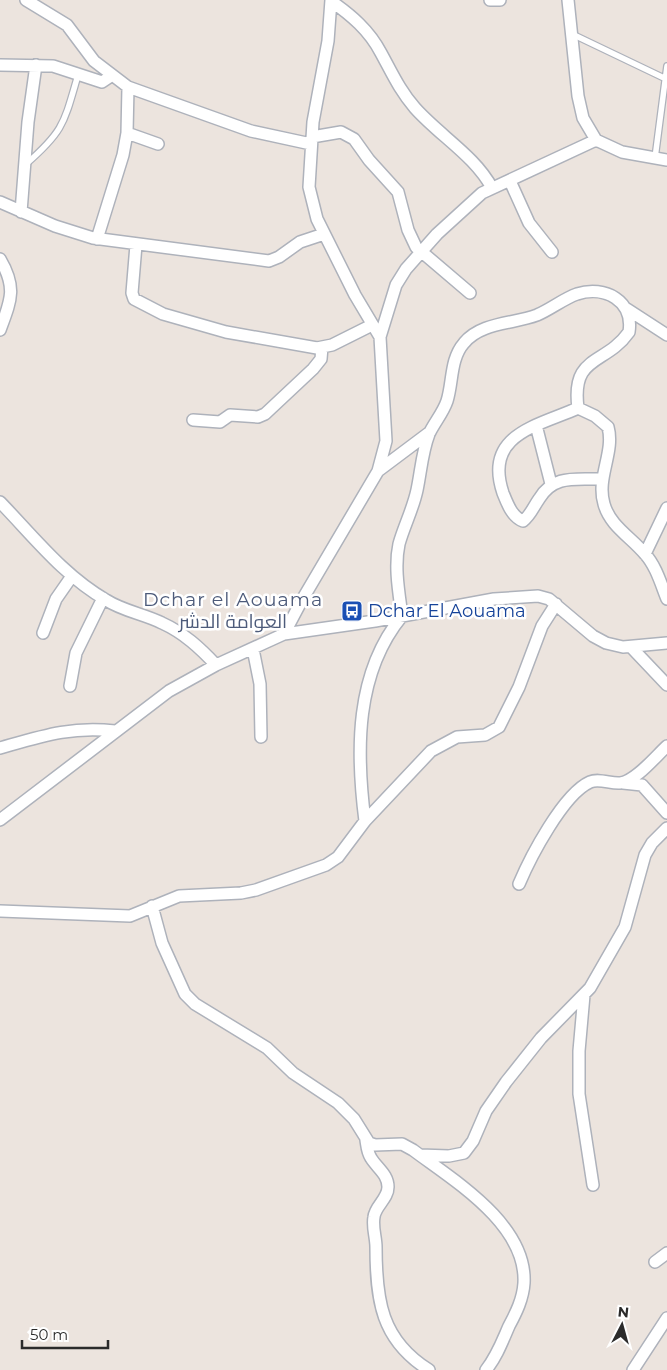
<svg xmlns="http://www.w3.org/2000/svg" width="667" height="1370" font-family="Montserrat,Cairo,sans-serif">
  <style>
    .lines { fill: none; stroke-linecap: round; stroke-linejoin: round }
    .service-casing { stroke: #aeb2bb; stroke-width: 8 }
    .minor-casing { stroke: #aeb2bb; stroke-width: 14 }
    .service { stroke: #fff; stroke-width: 5.5 }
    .minor { stroke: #fff; stroke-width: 11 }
    .labels { text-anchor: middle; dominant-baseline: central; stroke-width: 5; stroke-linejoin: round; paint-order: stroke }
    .transit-label { font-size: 18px; fill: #164399; stroke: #fff; text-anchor: start }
    .neighbourhood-label { font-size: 19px; letter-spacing: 1px; fill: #4d5b7a; stroke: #fff }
  </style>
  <rect width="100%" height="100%" fill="#ece4de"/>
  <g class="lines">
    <g class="service-casing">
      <path id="service" d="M572,34l92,44
        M655,158l12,-92
        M26,164c38,-33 38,-41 52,-89"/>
    </g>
    <g class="minor-casing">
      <path id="minor" d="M26,0l41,25 27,36 34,26 123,44 60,13
        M490,0h10
        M568,0l10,96 5,22 13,22
        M331,1c20,14 38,29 50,52 11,20 19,38 34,55 25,28 60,48 77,80
        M0,65l53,1 49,16 9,-6
        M127,133l31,11
        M312,137l29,-5 13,7 15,21 29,32 10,38 8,17 54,46
        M510,181l19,42 23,29
        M0,202l55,24 38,12 176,23 10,-4 21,-15 24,-8
        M21,212l7,-90 8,-57
        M97,239l26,-84 4,-22 1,-46
        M136,245l-4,48 2,6 29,15 63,18 91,16 15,-3 40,-20
        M0,259c17,29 11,41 0,71
        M627,309l40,26
        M380,337l16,-52 10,-16 31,-35 45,-41 114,-53 26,12 45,8
        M578,408c-40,18 -95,26 -75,85 4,10 9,24 20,28 7,-5 11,-15 16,-22 15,-25 37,-19 63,-20
        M578,408l17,8 13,11c7,25 -12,51 -4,77 6,22 27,33 41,50 11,12 16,30 22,45
        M193,420l27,2 10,-7 28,2 7,-3 48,-45 8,-10 1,-12
        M536,425l15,59
        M378,471l52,-39
        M0,502c33,34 64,74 106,98 17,11 38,14 56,23 22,10 38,25 54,42
        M645,554l22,-46
        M43,633l13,-34 16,-23
        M284,634l18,-34 76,-129 8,-30 -6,-104 -25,-42 -38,-76 -8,-32 4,-65 15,-81 3,-41
        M631,647l36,38
        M253,649l7,35 1,53
        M70,686l6,-33 27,-55
        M0,748c42,-12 71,-22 115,-17
        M623,783l19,2 25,28
        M0,820l169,-129 47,-26 68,-31 91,-13 119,-22 44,-3 11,3 44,37 13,7 17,4 44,-4
        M365,821c-9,-70 -10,-148 37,-205 -3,-23 -8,-49 -3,-72 5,-18 14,-35 18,-54 4,-19 5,-38 12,-56 5,-11 14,-21 18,-33 6,-19 3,-42 17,-58 17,-21 50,-19 73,-28 14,-6 26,-16 40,-21 28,-9 57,7 52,38 -24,34 -58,22 -51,76
        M519,884c11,-26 44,-90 71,-102 9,-4 21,2 30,1 15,-1 36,-27 47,-37
        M152,906l10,37 23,51 10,10 72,44 26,25 45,30 16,16 15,24 6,2 27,-1 11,6c40,30 114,74 111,133 -1,16 -8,30 -15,43 -7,16 -12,30 -23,44
        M0,911l130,5 49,-20 62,-3 15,-3 70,-25 12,-8 27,-36 66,-70 26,-14 28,-2 14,-8 20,-40 23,-61 14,-22
        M584,995l-5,56v43l14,91
        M366,1140c1,6 1,12 5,18 6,10 17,16 17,29 0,12 -13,19 -14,30 -2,10 2,20 2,30 0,53 5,93 53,123
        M420,1155l29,1 15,-3 9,-12 13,-30 20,-29 35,-44 49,-50 35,-61 20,-72 7,-12 15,-15
        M655,1262l12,-9
        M633,1370l34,-52"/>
    </g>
    <use href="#service" class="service"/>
    <use href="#minor" class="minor"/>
  </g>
  <defs>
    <g id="bus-square" transform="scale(1.125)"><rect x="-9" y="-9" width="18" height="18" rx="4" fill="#1a4fb4" stroke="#fff"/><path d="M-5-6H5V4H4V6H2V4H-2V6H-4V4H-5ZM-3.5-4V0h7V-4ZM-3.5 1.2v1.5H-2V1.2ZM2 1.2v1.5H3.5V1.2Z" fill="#fff"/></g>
  </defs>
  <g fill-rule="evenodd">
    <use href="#bus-square" x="352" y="611"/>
  </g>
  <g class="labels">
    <g class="transit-label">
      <text x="368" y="611">Dchar El Aouama</text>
    </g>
    <g class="neighbourhood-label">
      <text x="233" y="599">Dchar el Aouama<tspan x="233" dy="22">العوامة الدشر</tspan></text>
    </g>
  </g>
  <g transform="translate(622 1325) rotate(6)" stroke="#ffffff" stroke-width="4" paint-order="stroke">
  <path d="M0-4L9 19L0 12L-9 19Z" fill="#2b2b2b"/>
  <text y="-8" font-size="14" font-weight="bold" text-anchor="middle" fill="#2b2b2b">N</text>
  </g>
  <path d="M22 1340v8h86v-8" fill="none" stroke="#2b2b2b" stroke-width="2.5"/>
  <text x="30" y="1340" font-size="15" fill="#2b2b2b" stroke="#ffffff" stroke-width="4" paint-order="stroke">50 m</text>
</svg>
